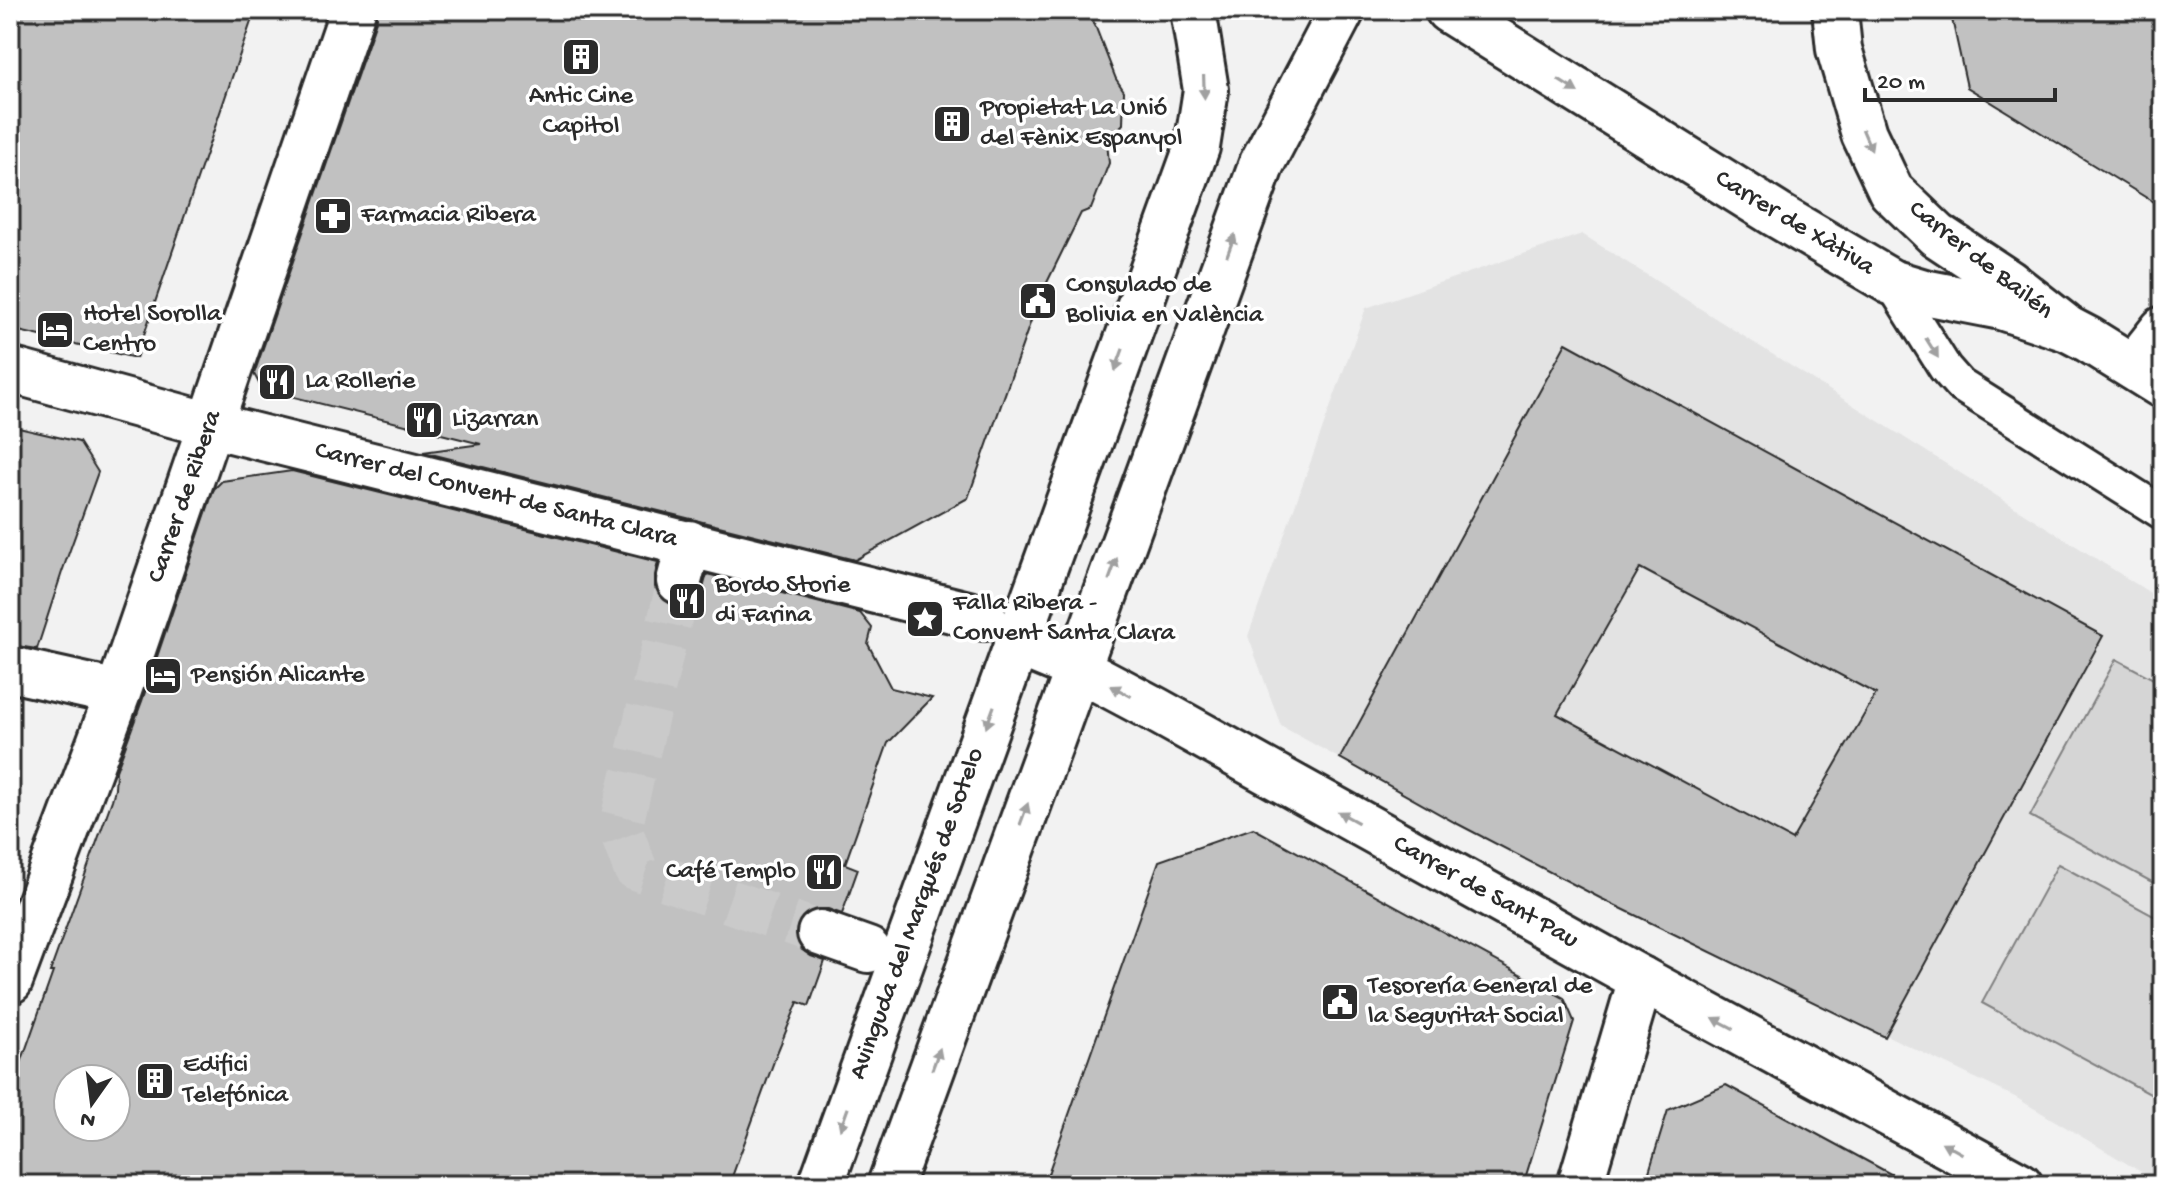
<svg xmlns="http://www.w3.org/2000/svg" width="2173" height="1195" font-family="'Gochi Hand',sans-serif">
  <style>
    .built { fill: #e3e3e3 }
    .green { fill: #d5d5d5; stroke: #808080; stroke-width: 2 }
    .building { fill: #c1c1c1; stroke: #2b2b2b; stroke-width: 2; fill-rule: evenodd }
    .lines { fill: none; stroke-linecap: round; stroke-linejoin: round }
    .pedestrian-tunnel { stroke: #cacaca; stroke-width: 44; stroke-dasharray: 44 22; stroke-linecap: butt }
    .service-casing { stroke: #2b2b2b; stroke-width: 38 }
    .pedestrian-casing { stroke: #2b2b2b; stroke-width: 50 }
    .minor-casing { stroke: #2b2b2b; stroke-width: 50 }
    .secondary-casing { stroke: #2b2b2b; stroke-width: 50 }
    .service { stroke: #fff; stroke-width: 32 }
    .pedestrian { stroke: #fff; stroke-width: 44 }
    .minor { stroke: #fff; stroke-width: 44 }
    .secondary { stroke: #fff; stroke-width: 44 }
    .oneway { fill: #a0a0a0 }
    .labels { text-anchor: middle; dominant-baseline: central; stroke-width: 7; stroke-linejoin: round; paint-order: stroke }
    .poi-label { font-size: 26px; fill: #2b2b2b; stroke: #fff; text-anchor: start }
    .street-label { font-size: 26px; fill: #2b2b2b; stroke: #fff }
  </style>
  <rect width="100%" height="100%" fill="#f2f2f2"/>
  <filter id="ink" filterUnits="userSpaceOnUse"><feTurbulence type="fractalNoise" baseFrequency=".0125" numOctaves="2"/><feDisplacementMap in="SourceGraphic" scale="16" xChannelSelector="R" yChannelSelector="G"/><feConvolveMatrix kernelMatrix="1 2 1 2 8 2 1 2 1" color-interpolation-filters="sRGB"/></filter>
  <g filter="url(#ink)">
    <path class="built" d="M1582,234l581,367v584l-148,-88 -415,-199 -146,-76 -173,-96 -33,-90 118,-328z"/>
    <path class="green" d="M2116,659l47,25v204l-133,-72z
      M2058,864l105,57v180l-181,-98z"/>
    <path class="building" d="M10,10h245l-119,348 -126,-29z
      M377,10h712l27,69 8,12 -1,33 -16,18 2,21 -18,46 -10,4 -43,88 -70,197 -113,62 -432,-108 58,-8 -219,-55 -8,-15 123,-356z
      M1950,10h213v198l-196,-121z
      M1566,343l537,293 -218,401 -285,-139 -146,-76 -114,-64zM1640,568l236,126 -84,146 -235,-126z
      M10,426l69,16 19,30 -36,100 -25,77 -27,-4z
      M292,471l366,91 -3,13v13l7,11 11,6h13l10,-6 7,-11 4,-14 153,39 12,15 -4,16 23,44 41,10 -44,45 -43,121 13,5 -16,45 -14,-5h-13l-11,5 -7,10 -2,13 6,12 10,7 14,5 -16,45 -11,-4 -21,51 -48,132h-719v-91l43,-122h-3l62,-172 3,-11 1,-18 26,-70 72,-212 8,-8zM68,1079h48v48h-48z
      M1253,828l311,170 10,23 -51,164h-479l115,-324z
      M1726,1085l185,100h-266l23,-75z"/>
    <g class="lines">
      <path class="pedestrian-tunnel" d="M679,581l-59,248 15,39 185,65"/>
      <g class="service-casing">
        <path id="service" d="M1891,282l54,86 15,17 203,128"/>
      </g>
      <g class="pedestrian-casing">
        <path id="pedestrian" d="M10,370l201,55 773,193
          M679,581l10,-38
          M10,669l108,24
          M820,933l48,17
          M10,981l108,-288 235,-683
          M1580,1185l61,-206"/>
      </g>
      <g class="minor-casing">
        <path id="minor" d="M1835,10l4,39 25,85 27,57 46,44 71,47 55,43
          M2133,367l30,-38
          M1016,643l61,25 79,42 485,269 379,206
          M821,1185l376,-1038 9,-57 -13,-80
          M890,1185l372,-1022 80,-153"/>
      </g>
      <g class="secondary-casing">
        <path id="secondary" d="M1448,10l329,205 114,67 33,10 77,15 67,22 21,11 74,46"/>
      </g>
      <use href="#service" class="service"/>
      <use href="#pedestrian" class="pedestrian"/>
      <use href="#minor" class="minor"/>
      <use href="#secondary" class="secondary"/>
    </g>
    <defs><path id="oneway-solid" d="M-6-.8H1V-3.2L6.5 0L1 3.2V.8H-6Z" transform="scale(2)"/></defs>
    <g class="oneway">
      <use href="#oneway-solid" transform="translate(1568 86) rotate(32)"/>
      <use href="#oneway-solid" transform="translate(1204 87) rotate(88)"/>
      <use href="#oneway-solid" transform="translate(1867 140) rotate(67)"/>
      <use href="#oneway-solid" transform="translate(1231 245) rotate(-70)"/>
      <use href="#oneway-solid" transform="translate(1932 348) rotate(58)"/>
      <use href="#oneway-solid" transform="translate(1119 360) rotate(110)"/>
      <use href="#oneway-solid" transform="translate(1113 569) rotate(-70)"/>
      <use href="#oneway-solid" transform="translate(1121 691) rotate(-152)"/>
      <use href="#oneway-solid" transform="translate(990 717) rotate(110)"/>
      <use href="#oneway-solid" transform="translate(1024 814) rotate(-70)"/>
      <use href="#oneway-solid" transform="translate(1348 817) rotate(-151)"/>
      <use href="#oneway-solid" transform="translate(1723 1023) rotate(-152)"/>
      <use href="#oneway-solid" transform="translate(936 1059) rotate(-70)"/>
      <use href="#oneway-solid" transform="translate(844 1119) rotate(110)"/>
      <use href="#oneway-solid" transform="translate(1952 1148) rotate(-151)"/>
    </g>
  </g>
  <defs>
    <g id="building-square" transform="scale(2)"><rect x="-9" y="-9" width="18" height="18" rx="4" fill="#2b2b2b" stroke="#fff"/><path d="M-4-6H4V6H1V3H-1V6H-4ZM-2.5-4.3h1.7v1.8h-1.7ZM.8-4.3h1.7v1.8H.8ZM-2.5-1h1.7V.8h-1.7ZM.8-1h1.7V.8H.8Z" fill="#fff"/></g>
    <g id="pharmacy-square" transform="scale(2)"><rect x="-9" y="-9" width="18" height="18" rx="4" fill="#2b2b2b" stroke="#fff"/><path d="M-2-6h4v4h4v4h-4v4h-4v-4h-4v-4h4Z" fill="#fff"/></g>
    <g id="civic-square" transform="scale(2)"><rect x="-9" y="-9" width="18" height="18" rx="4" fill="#2b2b2b" stroke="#fff"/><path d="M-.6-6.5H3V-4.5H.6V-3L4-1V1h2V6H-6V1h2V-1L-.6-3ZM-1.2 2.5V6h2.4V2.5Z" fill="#fff"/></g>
    <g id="hotel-square" transform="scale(2)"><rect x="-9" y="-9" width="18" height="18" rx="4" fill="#2b2b2b" stroke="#fff"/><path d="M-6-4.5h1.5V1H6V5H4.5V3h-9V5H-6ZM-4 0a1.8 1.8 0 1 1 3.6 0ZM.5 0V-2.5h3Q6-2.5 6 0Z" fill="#fff"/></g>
    <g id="restaurant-square" transform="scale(2)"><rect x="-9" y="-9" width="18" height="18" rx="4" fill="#2b2b2b" stroke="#fff"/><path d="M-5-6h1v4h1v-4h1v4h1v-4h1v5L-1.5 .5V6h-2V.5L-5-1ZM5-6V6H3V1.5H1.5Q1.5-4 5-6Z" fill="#fff"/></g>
    <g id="sight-square" transform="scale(2)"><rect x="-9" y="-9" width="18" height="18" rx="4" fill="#2b2b2b" stroke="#fff"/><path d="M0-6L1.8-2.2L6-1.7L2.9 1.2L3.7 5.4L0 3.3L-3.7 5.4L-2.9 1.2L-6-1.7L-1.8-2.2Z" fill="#fff"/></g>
  </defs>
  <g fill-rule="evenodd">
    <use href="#building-square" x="581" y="57"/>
    <use href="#building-square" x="952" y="124"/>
    <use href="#pharmacy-square" x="333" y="216"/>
    <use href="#civic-square" x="1038" y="301"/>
    <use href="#hotel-square" x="55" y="330"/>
    <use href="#restaurant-square" x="277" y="382"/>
    <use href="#restaurant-square" x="424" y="420"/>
    <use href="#restaurant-square" x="687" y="601"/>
    <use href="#sight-square" x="925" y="619"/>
    <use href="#hotel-square" x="163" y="676"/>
    <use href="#restaurant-square" x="824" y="872"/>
    <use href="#civic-square" x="1340" y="1002"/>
    <use href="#building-square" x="155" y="1081"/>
  </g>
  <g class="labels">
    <g class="poi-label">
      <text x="581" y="97" text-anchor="middle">Antic Cine<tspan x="581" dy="30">Capitol</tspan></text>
      <text x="980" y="109">Propietat La Unió<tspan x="980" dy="30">del Fènix Espanyol</tspan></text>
      <text x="361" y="216">Farmacia Ribera</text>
      <text x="1066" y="286">Consulado de<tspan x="1066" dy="30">Bolivia en València</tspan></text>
      <text x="83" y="315">Hotel Sorolla<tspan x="83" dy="30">Centro</tspan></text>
      <text x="305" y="382">La Rollerie</text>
      <text x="452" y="420">Lizarran</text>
      <text x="715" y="586">Bordo Storie<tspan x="715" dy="30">di Farina</tspan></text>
      <text x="953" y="604">Falla Ribera -<tspan x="953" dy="30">Convent Santa Clara</tspan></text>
      <text x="191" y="676">Pensión Alicante</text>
      <text x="796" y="872" text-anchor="end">Café Templo</text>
      <text x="1368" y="987">Tesorería General de<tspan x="1368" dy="30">la Seguritat Social</tspan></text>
      <text x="183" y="1066">Edifici<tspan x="183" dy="30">Telefónica</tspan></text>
    </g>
    <g class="street-label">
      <text transform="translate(1794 224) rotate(31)">Carrer de Xàtiva</text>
      <text transform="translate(1980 261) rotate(38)">Carrer de Bailén</text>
      <text transform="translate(496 496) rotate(14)">Carrer del Convent de Santa Clara</text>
      <text transform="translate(186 497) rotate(-71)">Carrer de Ribera</text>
      <text transform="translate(1485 893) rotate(29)">Carrer de Sant Pau</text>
      <text transform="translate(918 914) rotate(-70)">Avinguda del Marqués de Sotelo</text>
    </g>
  </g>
  <rect width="2173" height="1195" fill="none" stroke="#fff" stroke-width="40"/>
  <rect x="20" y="20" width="2133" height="1155" fill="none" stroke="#2b2b2b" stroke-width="3" filter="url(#ink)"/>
  <g transform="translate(92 1103) rotate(194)"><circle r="38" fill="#ffffff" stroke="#aaaaaa" stroke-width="2"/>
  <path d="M0-6L14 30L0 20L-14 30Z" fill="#2b2b2b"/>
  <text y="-12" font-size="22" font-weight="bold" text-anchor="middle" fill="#2b2b2b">N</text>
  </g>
  <path d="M1865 88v12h190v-12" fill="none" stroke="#2b2b2b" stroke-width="4"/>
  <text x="1877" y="88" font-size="24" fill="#2b2b2b" stroke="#ffffff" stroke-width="6" paint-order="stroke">20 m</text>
</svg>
